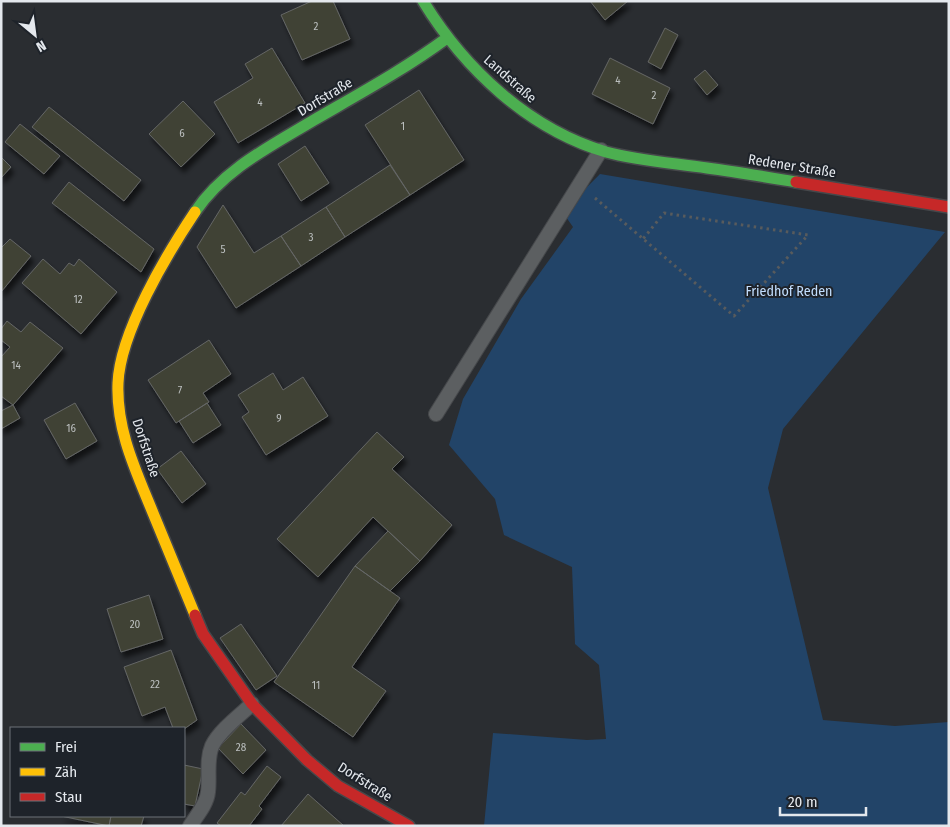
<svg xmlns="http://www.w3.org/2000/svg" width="950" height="827" font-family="'Fira Sans Condensed',sans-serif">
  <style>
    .green { fill: #224468 }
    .building { fill: #414334; stroke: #646666; filter: url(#shadow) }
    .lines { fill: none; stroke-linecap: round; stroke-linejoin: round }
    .lane-casing { stroke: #46484b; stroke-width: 16 }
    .fast-casing { stroke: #46484b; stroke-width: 14 }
    .slow-casing { stroke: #46484b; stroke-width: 14 }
    .jam-casing { stroke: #46484b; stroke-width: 14 }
    .path { stroke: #585b5d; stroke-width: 3; stroke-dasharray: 2.5 4; stroke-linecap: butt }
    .lane { stroke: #5c5f61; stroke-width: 14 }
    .fast { stroke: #4caf50; stroke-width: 11 }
    .slow { stroke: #ffc107; stroke-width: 11 }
    .jam { stroke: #c62828; stroke-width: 11 }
    .labels { text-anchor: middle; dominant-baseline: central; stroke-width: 4; stroke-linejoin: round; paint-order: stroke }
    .number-label { font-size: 11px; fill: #bbbfbf }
    .street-label { font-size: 14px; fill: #e4e8ed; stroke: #1e232a }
    .park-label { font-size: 14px; fill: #c2defe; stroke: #1e232a }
  </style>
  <defs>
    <filter id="shadow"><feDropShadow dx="3" dy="5.5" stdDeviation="2.5" flood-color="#0009"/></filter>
  </defs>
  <rect width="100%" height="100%" fill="#2a2d31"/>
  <path class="green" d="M600,174l345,58 -162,197 -15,59 55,232 72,6 54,-4v104h-465l9,-93 94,7 19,-1 -7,-74 -24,-21 -3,-77 -68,-32 -9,-36 -46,-54 14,-46 58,-100 52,-72 -7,-10 19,-28z"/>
  <path class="building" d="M312,1h21l17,38 -48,21 -21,-45z
    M590,1h38l-23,19z
    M665,28l13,7 -17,34 -13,-7z
    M272,48l33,55 -67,40 -24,-41 39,-24 -8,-14z
    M610,58l60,30 -17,36 -61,-30z
    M705,70l13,15 -11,10 -13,-16z
    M419,90l45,70 -54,35 -45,-70z
    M183,101l32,33 -34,33 -32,-33z
    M49,107l92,73 -17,21 -92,-74z
    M20,124l40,32 -16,18 -39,-32z
    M305,146l24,37 -28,18 -23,-37z
    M1,157l10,10 -10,11z
    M390,165l20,30 -65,42 -19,-30z
    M69,182l85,67 -13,23 -89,-69z
    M223,205l31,48 27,-17 20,30 -65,42 -39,-61z
    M326,207l19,30 -44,29 -20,-30z
    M10,239l21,17 -30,36v-44z
    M43,259l17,15 9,-11 5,3 5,-7 38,33 -36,42 -59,-51z
    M7,321l14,11 9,-10 33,26 -50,57 -12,-9v-39l9,-10 -9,-7v-11z
    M209,340l22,34 -28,19 6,9 -33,21 -28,-43z
    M273,373l10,17 20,-13 25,39 -62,39 -24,-38 7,-5 -11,-17z
    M75,403l22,38 -31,18 -22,-39z
    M207,403l14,22 -28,18 -14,-22z
    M13,405l7,13 -19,11v-18z
    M377,432l27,25 -12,12 60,56 -32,36 -47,-44 -55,60 -41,-38z
    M181,451l25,33 -24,19 -25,-34z
    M388,531l32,30 -30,30 -35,-25z
    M355,566l45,32 -48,69 34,24 -33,46 -79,-55z
    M149,595l14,44 -42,13 -14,-43z
    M241,624l36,52 -21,14 -36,-52z
    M171,650l26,70 -13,9 -11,-1 -8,-21 -23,9 -18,-49z
    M241,724l25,26 -23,24 -25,-26z
    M184,765l19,4 -8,37 -11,-2z
    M267,766l14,11 -22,29 3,3 -13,17h-28l-4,-3 24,-31 4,3z
    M308,794l36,32h-63z
    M61,816h50l-2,10z
    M111,816h33l-3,10h-32z"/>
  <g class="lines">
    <g class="lane-casing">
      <path id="lane" d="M436,414l165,-264
        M190,826c7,-11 17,-22 18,-34 2,-15 -2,-32 4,-46 7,-15 28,-31 40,-42"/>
    </g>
    <g class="fast-casing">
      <path id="fast" d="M423,1c41,67 105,128 183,151 33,9 67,11 101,16 30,4 59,9 89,14
        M195,212c29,-43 76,-66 119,-92 45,-26 91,-51 133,-82"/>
    </g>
    <g class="slow-casing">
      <path id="slow" d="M195,212c-28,42 -75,120 -77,171 -2,47 18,88 35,130 14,34 28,68 42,102"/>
    </g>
    <g class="jam-casing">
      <path id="jam" d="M796,182l153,25
        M195,615l8,19 49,70 55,56 31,26 71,40"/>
    </g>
    <path class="path" d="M595,198l139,118 74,-81 -144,-22 -21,26"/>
    <use href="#lane" class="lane"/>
    <use href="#fast" class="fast"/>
    <use href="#slow" class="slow"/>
    <use href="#jam" class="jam"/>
  </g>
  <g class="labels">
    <g class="number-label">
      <text x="316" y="26">2</text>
      <text x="618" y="80">4</text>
      <text x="654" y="95">2</text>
      <text x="260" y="102">4</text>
      <text x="403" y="126">1</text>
      <text x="182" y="133">6</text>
      <text x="311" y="237">3</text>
      <text x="223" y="249">5</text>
      <text x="78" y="299">12</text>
      <text x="16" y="365">14</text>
      <text x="180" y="390">7</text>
      <text x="279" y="418">9</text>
      <text x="71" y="428">16</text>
      <text x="135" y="624">20</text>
      <text x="155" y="684">22</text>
      <text x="316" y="685">11</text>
      <text x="241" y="747">28</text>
    </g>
    <g class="street-label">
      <text transform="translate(510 79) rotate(41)">Landstraße</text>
      <text transform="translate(325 97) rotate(-31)">Dorfstraße</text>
      <text transform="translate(792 166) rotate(9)">Redener Straße</text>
      <text transform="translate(146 448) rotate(72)">Dorfstraße</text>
      <text transform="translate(365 782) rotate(32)">Dorfstraße</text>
    </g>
    <g class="park-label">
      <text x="789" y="291">Friedhof Reden</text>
    </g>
  </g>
  <rect width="950" height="827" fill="none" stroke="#e4e8ed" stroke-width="5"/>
  <rect x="10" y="727" width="175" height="90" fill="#1e232a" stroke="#6d7278"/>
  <rect x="20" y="743" width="25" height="8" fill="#4caf50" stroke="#6d7278"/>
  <text x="55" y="752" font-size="15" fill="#e4e8ed">Frei</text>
  <rect x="20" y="768" width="25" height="8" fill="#ffc107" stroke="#6d7278"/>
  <text x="55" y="777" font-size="15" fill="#e4e8ed">Zäh</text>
  <rect x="20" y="793" width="25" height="8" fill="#c62828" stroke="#6d7278"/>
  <text x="55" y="802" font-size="15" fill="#e4e8ed">Stau</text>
  <g transform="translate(35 35) rotate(151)" stroke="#1e232a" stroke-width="4" paint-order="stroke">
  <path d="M0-4L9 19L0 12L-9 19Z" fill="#e4e8ed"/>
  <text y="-8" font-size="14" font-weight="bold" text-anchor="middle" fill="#e4e8ed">N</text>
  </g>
  <path d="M780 807v8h86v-8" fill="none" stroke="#e4e8ed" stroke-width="2.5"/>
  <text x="788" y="807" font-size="15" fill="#e4e8ed" stroke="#1e232a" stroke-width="4" paint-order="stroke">20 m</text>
</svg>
